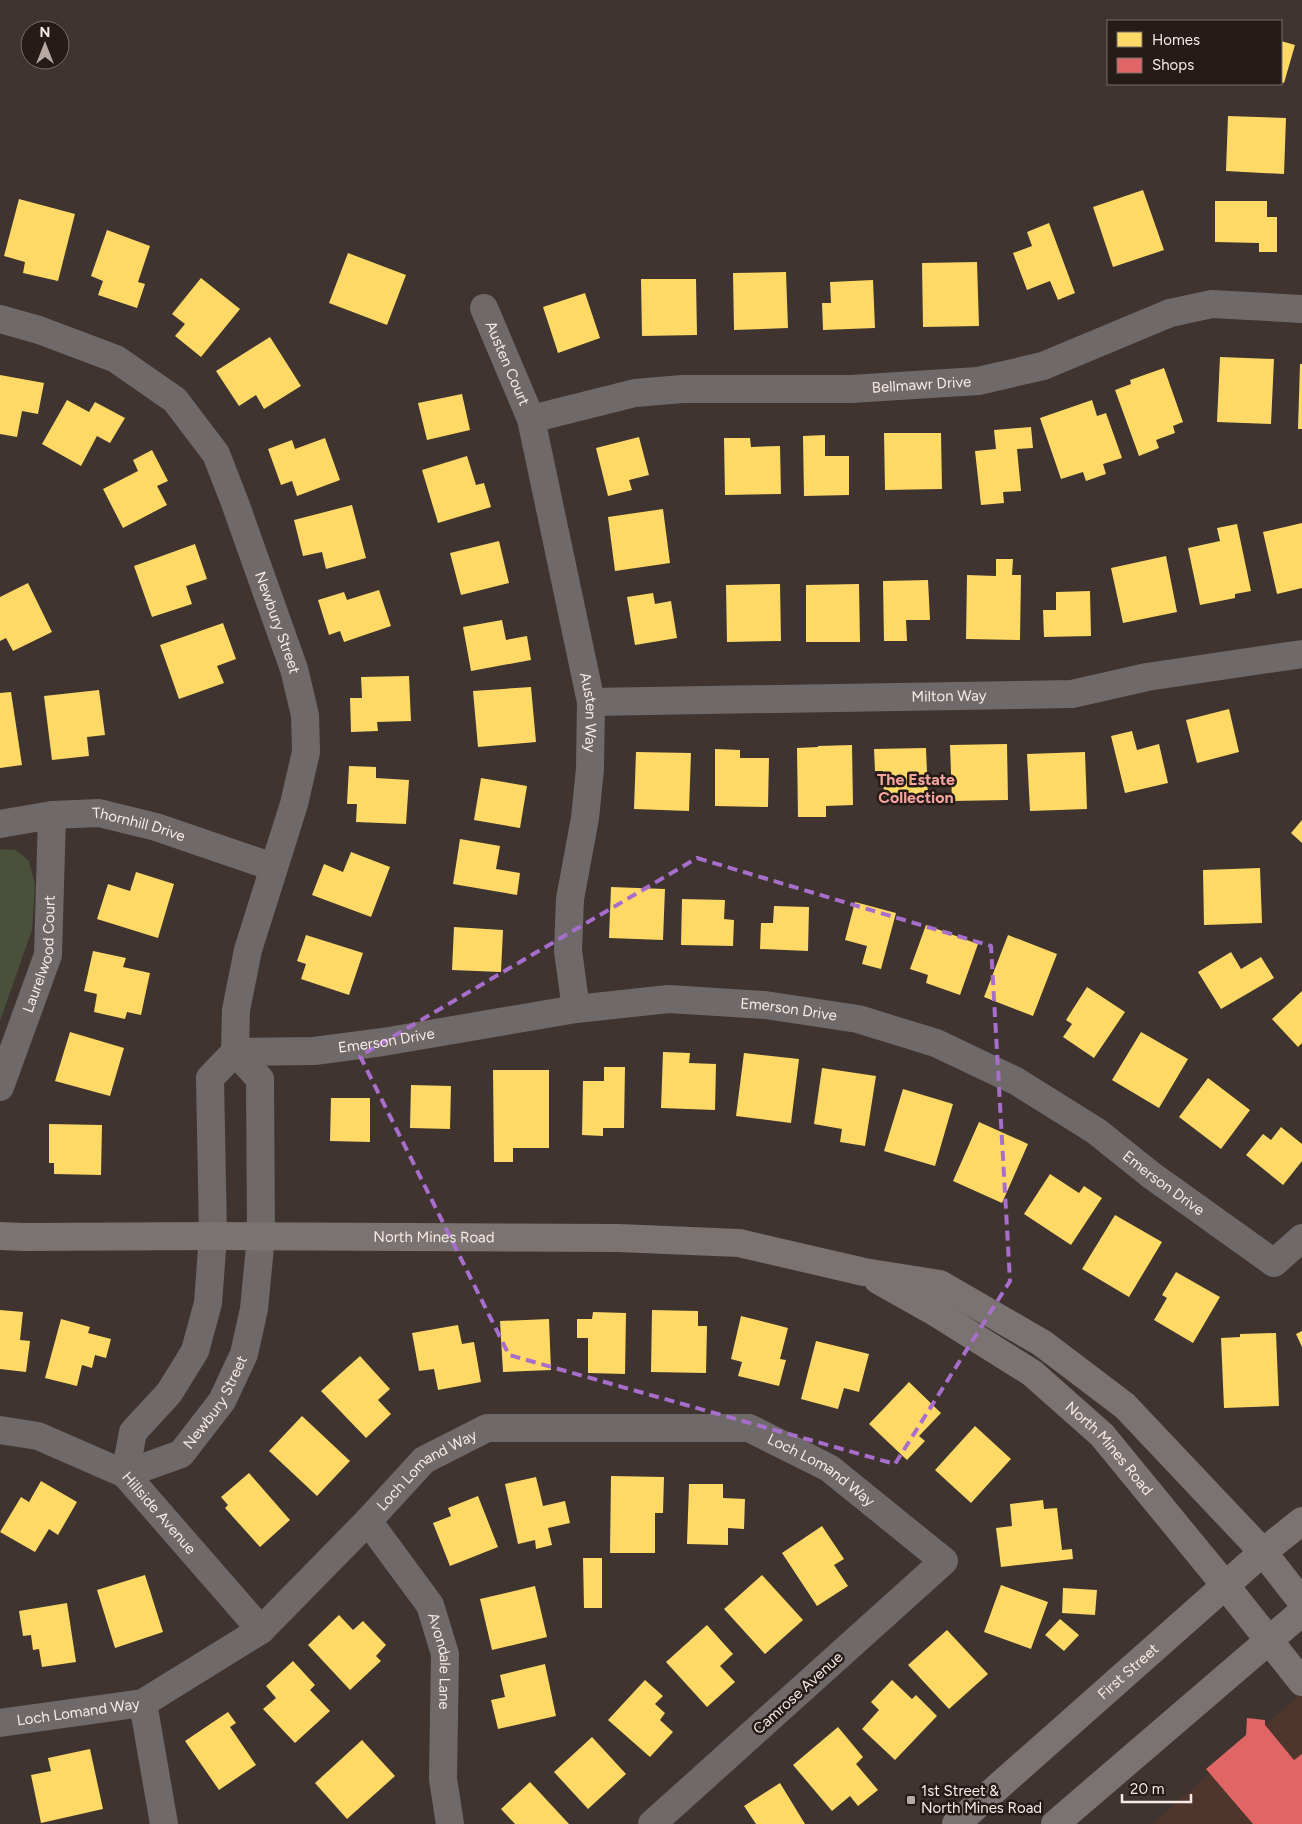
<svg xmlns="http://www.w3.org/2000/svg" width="1302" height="1824" font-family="Figtree,sans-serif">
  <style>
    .built { fill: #4f362c }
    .green { fill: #49513a }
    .homes { fill: #ffd966 }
    .shops { fill: #e06666 }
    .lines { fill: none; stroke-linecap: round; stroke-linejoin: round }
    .minor { stroke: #6f6a69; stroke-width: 28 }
    .major { stroke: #7a7371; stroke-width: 28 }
    .marked { fill: none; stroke: #a76ecc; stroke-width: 4; stroke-dasharray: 10 6; stroke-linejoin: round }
    .poi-dot { fill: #b7aaa5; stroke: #251b17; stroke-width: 2 }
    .labels { text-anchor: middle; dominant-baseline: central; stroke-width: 5; stroke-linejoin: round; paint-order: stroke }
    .street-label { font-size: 15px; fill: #f8eae4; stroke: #251b17 }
    .poi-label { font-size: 15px; fill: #f8eae4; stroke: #251b17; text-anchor: start }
    .neighbourhood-label { font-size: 16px; font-weight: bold; fill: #f8a5a0; stroke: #251b17 }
  </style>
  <rect width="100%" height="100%" fill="#3f342f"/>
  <path class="built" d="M1302,1693v131h-150l113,-99z"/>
  <path class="green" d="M0,849l16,1 13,11 6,23 -3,46 -32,91z"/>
  <path class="homes" d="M1281,41l14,4 -11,38 -3,-1z
    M1228,116l58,2 -2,56 -58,-3z
    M1143,190l21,60 -51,17 -20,-60z
    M19,199l56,15 -17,67 -35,-8 2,-11 -21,-6z
    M1215,201h52v16h10v35h-18v-9l-44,-1z
    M1049,223l26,70 -17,7 -8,-19 -23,9 -14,-37 19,-7 -5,-14z
    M107,230l43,16 -12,36 7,2 -8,24 -39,-13 5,-14 -12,-5z
    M348,253l58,22 -19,50 -58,-22z
    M977,262l2,64 -56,1 -1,-64z
    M786,272l2,56 -54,2 -1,-57z
    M201,278l39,31 -39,48 -26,-21 10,-12 -13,-10z
    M641,279h55l1,56 -55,1z
    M873,280l2,48 -52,2 -1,-27h9l-1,-21z
    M585,293l15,45 -42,15 -15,-46z
    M270,337l31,49 -37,23 -8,-14 -17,11 -23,-35z
    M1220,357l54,2 -3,65 -54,-2z
    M1300,364h2v65h-4z
    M1164,368l19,54 -10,4 2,7 -19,7 3,8 -20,8 -24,-66 16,-6 -1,-4z
    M0,375l44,8 -6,31 -16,-3 -5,26 -17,-3z
    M462,394l8,36 -43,10 -9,-37z
    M67,400l22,12 6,-10 30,16 -15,25 -13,-7 -16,30 -39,-22z
    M1092,400l5,16 9,-3 16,45 -19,6 3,10 -20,7 -3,-9 -22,7 -21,-61z
    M1031,427l2,21 -16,1 4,42 -18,1 1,11 -23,2 -6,-54 21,-2 -2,-19z
    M884,433h57l1,56 -57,1z
    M825,435v21h24v39l-45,1 -1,-60z
    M639,437l10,38 -20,5 3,10 -24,6 -12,-48z
    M325,438l15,42 -43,16 -5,-15 -11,4 -13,-36 24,-9 3,9z
    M724,438h26l1,9 29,-1 1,48 -56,1z
    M152,450l16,31 -11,5 10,19 -44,23 -20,-39 35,-18 -5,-11z
    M467,456l9,29 8,-2 7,24 -53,16 -16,-53z
    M352,505l14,53 -40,11 -4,-17 -19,4 -9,-36z
    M663,509l7,54 -55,8 -7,-54z
    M1302,523v65l-25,6 -14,-62z
    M1237,524l14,67 -16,3v4l-35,7 -12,-57 32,-7 -3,-13z
    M499,541l10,42 -48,12 -11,-42z
    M195,544l12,35 -21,7 6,18 -40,13 -18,-51z
    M1166,556l11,56 -54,11 -12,-55z
    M996,559h17l-1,16h9l-1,65 -54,-1 1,-64 29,1z
    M928,580l2,40h-24l1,21h-23l-1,-60z
    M28,583l24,49 -39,19 -7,-13 -6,3v-44z
    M780,584l1,57 -54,1 -1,-57z
    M859,584l1,58h-54v-57z
    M379,590l12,36 -47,16 -4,-11 -11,4 -11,-35 26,-8 3,8z
    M1090,591l1,45 -47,1 -1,-27h13v-18z
    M653,593l2,11 16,-3 6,37 -42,7 -8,-48z
    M502,620l4,20 21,-4 4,24 -60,11 -8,-44z
    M223,623l13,36 -19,7 7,17 -45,16 -19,-54z
    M409,676l2,45 -34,1 1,9 -27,1 -1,-34h12l-1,-21z
    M531,687l5,55 -58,5 -5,-56z
    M99,690l6,45 -18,2 2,19 -37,4 -8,-64z
    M11,692l11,73 -22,3v-75z
    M1229,709l10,43 -42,11 -11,-43z
    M1132,731l5,19 22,-6 9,39 -43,10 -14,-57z
    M1007,744l1,56 -56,1 -2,-56z
    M852,745l1,60 -27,1v11h-28l-1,-69 21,-1v-1z
    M926,748l2,48 -44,1 -1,-26h-8l-1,-22z
    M715,749l25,1v8h29l-1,49 -53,-1z
    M636,752l55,1 -2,58 -55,-2z
    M1085,752l2,57 -57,2 -3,-57z
    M349,766l27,1v11l33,2 -3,44 -50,-2 1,-18h-10z
    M481,778l46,8 -7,42 -46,-8z
    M1302,820v23l-11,-10z
    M460,839l40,7 -4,23 24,4 -3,22 -64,-11z
    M351,852l39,15 -19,50 -59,-22 12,-31 19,8z
    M1260,868l2,55 -58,2 -1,-55z
    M136,872l38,12 -16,54 -61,-19 11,-35 22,7z
    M611,887l54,2 -2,51 -54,-2z
    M682,899l43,1 -1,19 10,1 -1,26 -52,-1z
    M855,902l41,11 -15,56 -19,-5 5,-18 -22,-6z
    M774,906l35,1 -1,44 -48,-2 1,-26h12z
    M926,925l52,19 -18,51 -34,-12 2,-8 -18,-6z
    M454,927l49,3 -2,42 -49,-2z
    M306,935l57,18 -14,42 -48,-16 5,-15 -9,-3z
    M1008,935l49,19 -24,62 -49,-19z
    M93,951l33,7 -3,9 27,6 -9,42 -14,-3 -2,7 -31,-7 3,-18 -13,-3z
    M1231,952l10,17 20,-12 13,21 -53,31 -23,-37z
    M1087,987l38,25 -31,46 -31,-21 9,-13 -6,-4z
    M1302,991v52l-4,4 -26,-28z
    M70,1032l54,16 -14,48 -55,-15z
    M1141,1032l47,27 -29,49 -47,-28z
    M663,1052l27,1 -1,10 27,1 -1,46 -54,-2z
    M744,1053l55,6 -8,64 -55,-7z
    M604,1067h21l-1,61h-21v8l-21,-1 1,-54h21z
    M822,1068l54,8 -11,70 -25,-4 2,-13 -28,-5z
    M493,1070h56v78h-36v14h-19z
    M1208,1078l42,32 -29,39 -42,-32z
    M411,1085l40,1 -1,43 -40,-1z
    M903,1089l50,15 -18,62 -51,-15z
    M331,1098h39v44l-40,-1z
    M979,1122l49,22 -26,59 -49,-22z
    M49,1124l53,1 -1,50 -47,-1v-11h-5z
    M1281,1127l21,17v17l-19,24 -37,-30 17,-21 8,6z
    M1050,1174l29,19 5,-7 18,12 -31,47 -47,-31z
    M1115,1215l47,27 -33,55 -47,-28z
    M1176,1272l44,25 -27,46 -39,-23 13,-22 -5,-3z
    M0,1310l23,2 -3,28 10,1 -4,31 -26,-3z
    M652,1310l46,1v15h9l-1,47 -55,-1z
    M593,1312l33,1 -1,61 -37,-1v-35h-11v-19h15z
    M741,1316l47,12 -8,31 6,1 -7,26 -41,-10 4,-14 -11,-3z
    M61,1319l29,8 -2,6 23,6 -5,19 -11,-3 -3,13 -10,-3 -5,21 -32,-8z
    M549,1319l2,51 -48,2 -3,-51z
    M458,1325l4,19 12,-2 7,40 -43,8 -4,-21 -15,2 -7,-38z
    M1302,1331v16l-6,-13z
    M1276,1333l3,73 -55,2 -3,-70 19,-1v-3z
    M816,1341l53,13 -10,38 -15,-4 -6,21 -37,-10z
    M360,1356l30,33 -12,11 13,14 -25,24 -45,-47z
    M909,1382l32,31 -22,23 6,5 -18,19 -38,-36z
    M302,1416l48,45 -33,35 -48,-45z
    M975,1426l36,33 -40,44 -36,-33z
    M249,1473l41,47 -30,27 -35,-39 3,-3 -7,-8z
    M611,1476l53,1 -1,36h-8v40h-45z
    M536,1477l7,29 22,-5 5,22 -22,5 4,17 -16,4 -1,-9 -17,4 -13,-60z
    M41,1481l36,21 -19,33 -9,-6 -14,23 -35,-20 21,-35 8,5z
    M689,1484h34v14l22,1 -1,30 -16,-1v17l-41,-1z
    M478,1496l20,51 -48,19 -17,-43 18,-7 -3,-8z
    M1043,1500l1,9 13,-1 5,42 10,-1 1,10 -72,8 -5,-39 16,-2 -2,-22z
    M822,1526l22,33 -10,6 14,21 -31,20 -35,-53z
    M583,1558h19v50h-18z
    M145,1575l18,57 -48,16 -18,-58z
    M762,1575l41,45 -38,34 -41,-45z
    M1001,1585l47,17 -17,47 -47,-17z
    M535,1586l12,51 -55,13 -12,-51z
    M1063,1588l34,2 -2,25 -33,-2z
    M67,1603l9,59 -34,5 -3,-18 -6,1 -2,-15 -8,1 -4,-25z
    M339,1615l14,15 10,-9 23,24 -10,11 5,5 -31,29 -42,-45z
    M1060,1619l19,16 -15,16 -19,-16z
    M707,1625l26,29 -13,12 15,16 -28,25 -41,-45z
    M947,1630l41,44 -39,35 -41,-44z
    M293,1661l22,24 -5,5 20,21 -35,32 -32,-34 13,-11 -10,-12z
    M545,1664l11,52 -58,13 -7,-29 14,-3 -5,-22z
    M645,1680l18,16 -8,8 10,9 -5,7 13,12 -23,25 -42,-37z
    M892,1680l20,19 4,-4 21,21 -42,44 -33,-31 17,-19 -8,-8z
    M228,1712l8,11 -6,4 26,38 -37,25 -34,-49z
    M838,1727l25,30 -7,7 22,26 -20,16 -8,-10 -18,15 -39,-46z
    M592,1737l34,37 -38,35 -34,-37z
    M362,1740l33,36 -48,43 -32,-36z
    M90,1749l13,60 -62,14 -10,-48 20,-4 -3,-13z
    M530,1782l39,42h-54l-14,-15z
    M780,1783l25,41h-49l-12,-18z"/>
  <path class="shops" d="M1247,1718l18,2v5l29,35 8,-6v70h-49l-47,-55 40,-34z"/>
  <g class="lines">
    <g class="minor">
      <path id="s1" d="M484,308l47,111 60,283 -1,67 -5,49 -15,81 -2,52 8,58"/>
      <path id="s2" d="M0,319l39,11 77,29 59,41 41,54 19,49 59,166 11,46 1,37 -12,52 -46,146 -12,60 -1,42 -25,26 3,158 -5,67 -13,48 -26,42 -36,39 -8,42"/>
      <path id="s3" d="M531,419l104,-26 47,-4h169l127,-8 65,-15 127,-53 42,-9 90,5"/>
      <path id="s4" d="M591,702l481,-8 75,-17 155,-23"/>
      <path id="s5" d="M0,824l52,-9 47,-2 57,14 117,40"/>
      <path id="s6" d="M235,1052l79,-1 69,-9 193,-33 93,-10 96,6 93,14 78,24 80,38 80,50 55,44 123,88 28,-25"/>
      <path id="s7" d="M0,1087l48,-132 4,-140"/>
      <path id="s8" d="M0,1430l38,6 87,38 136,156"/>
      <path id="s9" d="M125,1474l56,-20 41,-53 22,-47 10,-45 7,-73 -1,-157 -25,-27"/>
      <path id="s10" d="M368,1521l62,84 15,49 -2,125 7,45"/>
      <path d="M143,1703l21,121"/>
      <path id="s11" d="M0,1723l143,-20 118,-73 107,-109 56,-61 63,-32h262l80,40 115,93 -292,263"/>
    </g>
    <g class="major">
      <path id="s12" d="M0,1236l24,1 189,-1 405,2 121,5 125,29 76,12 102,59 83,63 138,146 39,50"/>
      <path id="s13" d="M878,1280l55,31 99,62 70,62 123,150 77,97"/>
      <path id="s14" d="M956,1824l307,-272 39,-31"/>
      <path d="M1055,1824l247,-212"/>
    </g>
  </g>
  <path class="marked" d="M697,858l294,88 19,335 -115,183 -386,-109 -149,-299z"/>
  <rect class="poi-dot" x="906" y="1795" width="10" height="10" rx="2.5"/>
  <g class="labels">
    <g class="street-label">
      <text stroke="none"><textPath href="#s1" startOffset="60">Austen Court</textPath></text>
      <text stroke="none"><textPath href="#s3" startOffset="394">Bellmawr Drive</textPath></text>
      <text stroke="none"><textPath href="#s2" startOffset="442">Newbury Street</textPath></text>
      <text stroke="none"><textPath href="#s4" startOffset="358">Milton Way</textPath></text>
      <text stroke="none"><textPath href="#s1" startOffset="420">Austen Way</textPath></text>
      <text stroke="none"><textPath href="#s5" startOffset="141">Thornhill Drive</textPath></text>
      <text stroke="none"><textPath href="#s7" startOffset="140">Laurelwood Court</textPath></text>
      <text stroke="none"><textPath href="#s6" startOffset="558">Emerson Drive</textPath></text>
      <text stroke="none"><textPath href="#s6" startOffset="152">Emerson Drive</textPath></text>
      <text stroke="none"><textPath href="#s6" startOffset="978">Emerson Drive</textPath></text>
      <text stroke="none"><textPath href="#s12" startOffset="434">North Mines Road</textPath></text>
      <text stroke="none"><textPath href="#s9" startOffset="122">Newbury Street</textPath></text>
      <text stroke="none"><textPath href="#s13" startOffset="288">North Mines Road</textPath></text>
      <text stroke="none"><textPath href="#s11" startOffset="935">Loch Lomand Way</textPath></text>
      <text stroke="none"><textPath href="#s11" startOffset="515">Loch Lomand Way</textPath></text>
      <text stroke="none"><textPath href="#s8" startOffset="185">Hillside Avenue</textPath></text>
      <text stroke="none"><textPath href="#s10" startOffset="162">Avondale Lane</textPath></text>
      <text stroke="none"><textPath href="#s14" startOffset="230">First Street</textPath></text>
      <text transform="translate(798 1693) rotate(-42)">Camrose Avenue</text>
      <text stroke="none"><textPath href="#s11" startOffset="79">Loch Lomand Way</textPath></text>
    </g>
    <g class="poi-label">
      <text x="921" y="1791">1st Street &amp;<tspan x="921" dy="17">North Mines Road</tspan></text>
    </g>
    <g class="neighbourhood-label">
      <text x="916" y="779">The Estate<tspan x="916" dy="18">Collection</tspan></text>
    </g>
  </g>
  <rect x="1107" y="20" width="175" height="65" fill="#251b17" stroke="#796e69"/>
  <rect x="1117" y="32" width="25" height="15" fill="#ffd966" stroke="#796e69"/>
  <text x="1152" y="45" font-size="15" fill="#f8eae4">Homes</text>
  <rect x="1117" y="58" width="25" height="15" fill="#e06666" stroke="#796e69"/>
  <text x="1152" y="70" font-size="15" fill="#f8eae4">Shops</text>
  <g transform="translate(45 45)"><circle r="24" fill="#251b17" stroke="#796e69"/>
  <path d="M0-4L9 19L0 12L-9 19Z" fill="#b7aaa5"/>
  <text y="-8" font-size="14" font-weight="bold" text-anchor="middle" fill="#f8eae4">N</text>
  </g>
  <path d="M1122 1794v8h69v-8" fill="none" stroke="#f8eae4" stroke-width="2.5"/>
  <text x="1130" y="1794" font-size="15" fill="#f8eae4" stroke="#251b17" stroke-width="4" paint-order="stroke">20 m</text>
</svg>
